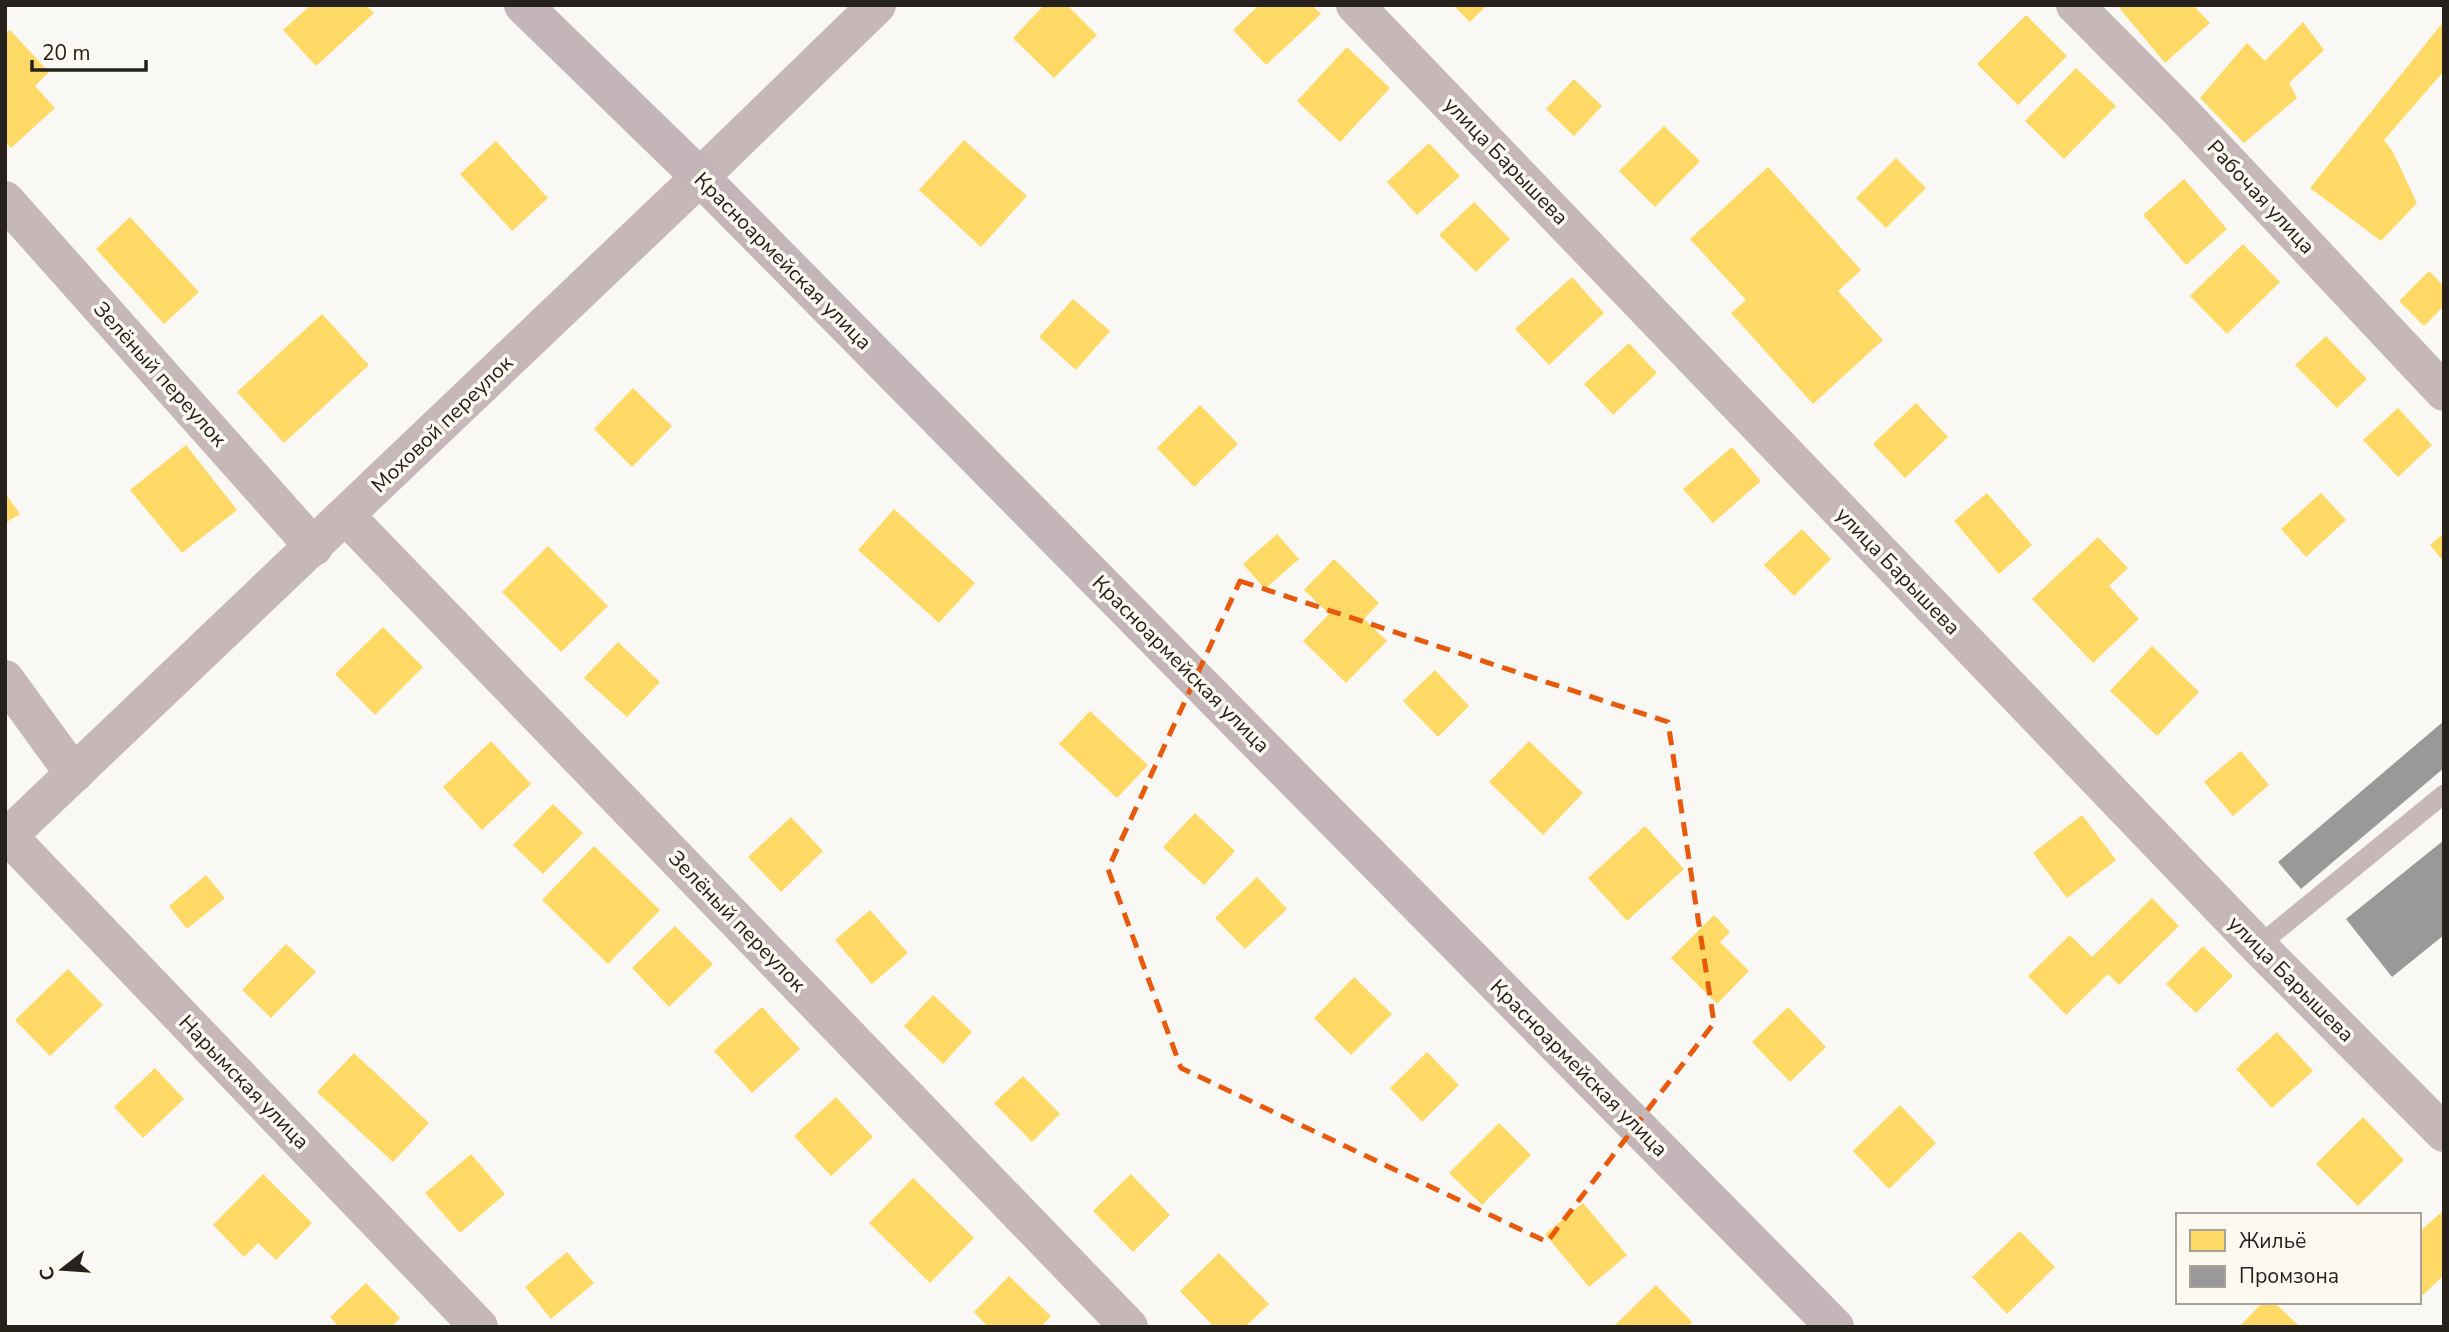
<svg xmlns="http://www.w3.org/2000/svg" width="2449" height="1332" font-family="'Nunito Sans',sans-serif">
  <style>
    .homes { fill: #ffd966 }
    .industry { fill: #999 }
    .lines { fill: none; stroke-linecap: round; stroke-linejoin: round }
    .service { stroke: #c6b7b9; stroke-width: 19 }
    .minor { stroke: #c6b7b9; stroke-width: 38 }
    .tertiary { stroke: #c6b7b9; stroke-width: 38 }
    .secondary { stroke: #c4b6b8; stroke-width: 38 }
    .marked { fill: none; stroke: #e8590c; stroke-width: 5; stroke-dasharray: 14 9; stroke-linejoin: round }
    .labels { text-anchor: middle; dominant-baseline: central; stroke-width: 7; stroke-linejoin: round; paint-order: stroke }
    .street-label { font-size: 21px; fill: #26221b; stroke: #fdf9f1 }
  </style>
  <rect width="100%" height="100%" fill="#faf8f4"/>
  <path class="homes" d="M311,5h55l8,8 -58,53 -33,-36z
    M1044,5h23l30,30 -43,43 -41,-40z
    M1259,5h53l9,9 -55,51 -33,-35z
    M1453,5h34l-17,17z
    M2117,5h76l17,18 -45,40z
    M2026,15l41,41 -49,49 -41,-41z
    M2444,21v50l-60,69 9,12 24,51 -36,38 -71,-53z
    M2303,22l21,28 -35,33 8,15 -53,45 -44,-45 47,-55 18,18z
    M10,30l39,42 -14,14 20,22 -44,40 -6,-6v-108z
    M1347,47l43,41 -50,54 -43,-41z
    M2076,68l40,38 -52,53 -39,-38z
    M1574,79l28,27 -28,30 -28,-27z
    M1664,126l36,35 -45,46 -36,-36z
    M964,140l63,56 -46,51 -62,-57z
    M496,141l52,57 -36,33 -52,-57z
    M1429,143l31,33 -43,39 -30,-33z
    M1896,158l30,30 -40,40 -30,-30z
    M1768,167l93,103 -23,21 45,49 -70,64 -82,-91 15,-13 -56,-61z
    M2184,179l43,50 -41,36 -43,-50z
    M1474,202l36,37 -34,33 -37,-37z
    M130,217l69,75 -35,32 -68,-75z
    M2243,244l37,38 -53,52 -37,-38z
    M2429,271l15,15v20l-20,20 -25,-25z
    M1572,277l32,36 -55,52 -34,-36z
    M1073,299l37,32 -34,39 -37,-33z
    M322,314l47,51 -85,78 -47,-51z
    M2326,336l41,43 -30,29 -42,-43z
    M1629,343l28,30 -44,42 -29,-31z
    M633,388l39,38 -40,41 -38,-38z
    M1916,403l32,34 -43,41 -32,-34z
    M1200,405l38,39 -44,43 -37,-39z
    M2398,408l34,37 -34,32 -35,-37z
    M186,445l51,65 -55,43 -52,-63z
    M1732,447l29,34 -48,42 -30,-34z
    M5,493l15,21 -15,9z
    M1987,493l45,52 -33,29 -45,-53z
    M2321,493l25,27 -40,37 -25,-28z
    M894,509l81,74 -36,40 -81,-73z
    M1802,529l29,30 -37,37 -30,-31z
    M2444,533v29l-14,-17z
    M1277,534l22,25 -34,30 -22,-25z
    M2098,537l30,31 -19,18 30,33 -46,44 -61,-64z
    M548,546l60,60 -47,46 -59,-60z
    M1334,559l45,44 -15,16 23,22 -41,42 -43,-42 26,-27 -25,-24z
    M383,627l40,40 -48,48 -40,-41z
    M618,642l42,40 -33,35 -43,-39z
    M2152,646l47,46 -42,44 -47,-45z
    M1435,670l34,36 -31,31 -35,-36z
    M1090,711l58,54 -31,33 -58,-54z
    M491,741l40,43 -49,46 -39,-43z
    M1529,741l54,52 -40,42 -54,-53z
    M2241,751l28,34 -36,31 -29,-34z
    M553,804l30,29 -40,41 -30,-29z
    M1195,813l40,38 -31,34 -41,-38z
    M2082,815l34,45 -49,38 -34,-45z
    M791,817l32,34 -42,41 -33,-35z
    M1645,826l39,43 -57,52 -39,-43z
    M594,846l66,64 -52,54 -66,-64z
    M206,875l19,23 -38,31 -18,-23z
    M1257,877l30,32 -42,40 -30,-31z
    M2152,898l27,28 -60,59 -11,-11 -42,41 -38,-39 42,-41 22,22z
    M870,910l38,43 -36,31 -37,-44z
    M1714,915l16,17 -10,10 29,29 -32,33 -46,-46z
    M675,926l38,38 -44,43 -37,-39z
    M286,944l30,28 -45,46 -29,-28z
    M2203,946l30,30 -37,37 -30,-29z
    M68,969l35,36 -53,51 -35,-36z
    M1354,977l38,37 -41,41 -37,-37z
    M933,995l39,37 -29,32 -39,-38z
    M762,1007l38,42 -48,44 -38,-42z
    M1788,1007l38,40 -36,35 -38,-40z
    M2277,1032l36,39 -41,37 -36,-39z
    M1427,1052l32,33 -37,37 -32,-34z
    M354,1053l75,70 -36,39 -76,-70z
    M155,1068l29,31 -41,39 -29,-31z
    M1023,1076l37,38 -28,28 -38,-39z
    M836,1097l37,40 -42,39 -37,-40z
    M1900,1105l36,38 -47,46 -36,-38z
    M2363,1117l41,43 -46,46 -42,-42z
    M1499,1123l32,32 -49,50 -33,-32z
    M471,1154l34,40 -45,39 -35,-40z
    M263,1174l49,49 -36,37 -18,-17 -14,14 -31,-32z
    M1131,1174l39,41 -37,37 -40,-41z
    M913,1178l61,60 -44,45 -61,-60z
    M1583,1203l44,52 -38,32 -44,-53z
    M2444,1210v65l-21,20 -4,-4v-59z
    M2020,1231l35,36 -48,47 -35,-37z
    M567,1252l27,31 -43,36 -26,-32z
    M1219,1253l50,51 -24,23h-31l-34,-36z
    M1009,1276l42,40 -10,11h-53l-14,-15z
    M366,1283l34,35 -9,9h-52l-9,-10z
    M1656,1285l36,37 -5,5h-74z
    M2263,1302h11l26,25h-61z"/>
  <path class="industry" d="M2444,721v47l-143,121 -23,-27z
    M2444,840v95l-52,42 -46,-58z"/>
  <g class="lines">
    <path class="service" d="M2258,946l186,-152"/>
    <path class="minor" d="M1355,5l903,941 186,187
      M2075,5l107,108 262,279
      M700,177l177,-172
      M5,200l309,347
      M346,516l783,811
      M5,679l69,95
      M8,836l471,491"/>
    <path class="tertiary" d="M5,839l695,-662"/>
    <path class="secondary" d="M523,5l177,172 1135,1150"/>
  </g>
  <path class="marked" d="M1240,581l428,141 46,301 -167,219 -366,-174 -73,-199z"/>
  <g class="labels">
    <g class="street-label">
      <text transform="translate(1506 161) rotate(46)">улица Барышева</text>
      <text transform="translate(2261 197) rotate(47)">Рабочая улица</text>
      <text transform="translate(783 261) rotate(45)">Красноармейская улица</text>
      <text transform="translate(160 374) rotate(48)">Зелёный переулок</text>
      <text transform="translate(442 424) rotate(-44)">Моховой переулок</text>
      <text transform="translate(1898 571) rotate(46)">улица Барышева</text>
      <text transform="translate(1181 664) rotate(45)">Красноармейская улица</text>
      <text transform="translate(737 921) rotate(46)">Зелёный переулок</text>
      <text transform="translate(2291 979) rotate(45)">улица Барышева</text>
      <text transform="translate(1579 1068) rotate(45)">Красноармейская улица</text>
      <text transform="translate(244 1082) rotate(46)">Нарымская улица</text>
    </g>
  </g>
  <rect width="2449" height="1332" fill="none" stroke="#26221b" stroke-width="14"/>
  <rect x="2176" y="1213" width="245" height="91" fill="#fdf9f1" stroke="#a7a39b" stroke-width="2"/>
  <rect x="2190" y="1230" width="35" height="21" fill="#ffd966" stroke="#a7a39b" stroke-width="2"/>
  <text x="2239" y="1248" font-size="21" fill="#26221b">Жильё</text>
  <rect x="2190" y="1266" width="35" height="21" fill="#999999" stroke="#a7a39b" stroke-width="2"/>
  <text x="2239" y="1283" font-size="21" fill="#26221b">Промзона</text>
  <g transform="translate(63 1269) rotate(253)" stroke="#fdf9f1" stroke-width="5" paint-order="stroke">
  <path d="M0-5L12 26L0 18L-12 26Z" fill="#26221b"/>
  <text y="-10" font-size="19" font-weight="bold" text-anchor="middle" fill="#26221b">С</text>
  </g>
  <path d="M32 60v10h114v-10" fill="none" stroke="#26221b" stroke-width="3.5"/>
  <text x="42" y="60" font-size="21" fill="#26221b" stroke="#fdf9f1" stroke-width="5" paint-order="stroke">20 m</text>
</svg>
